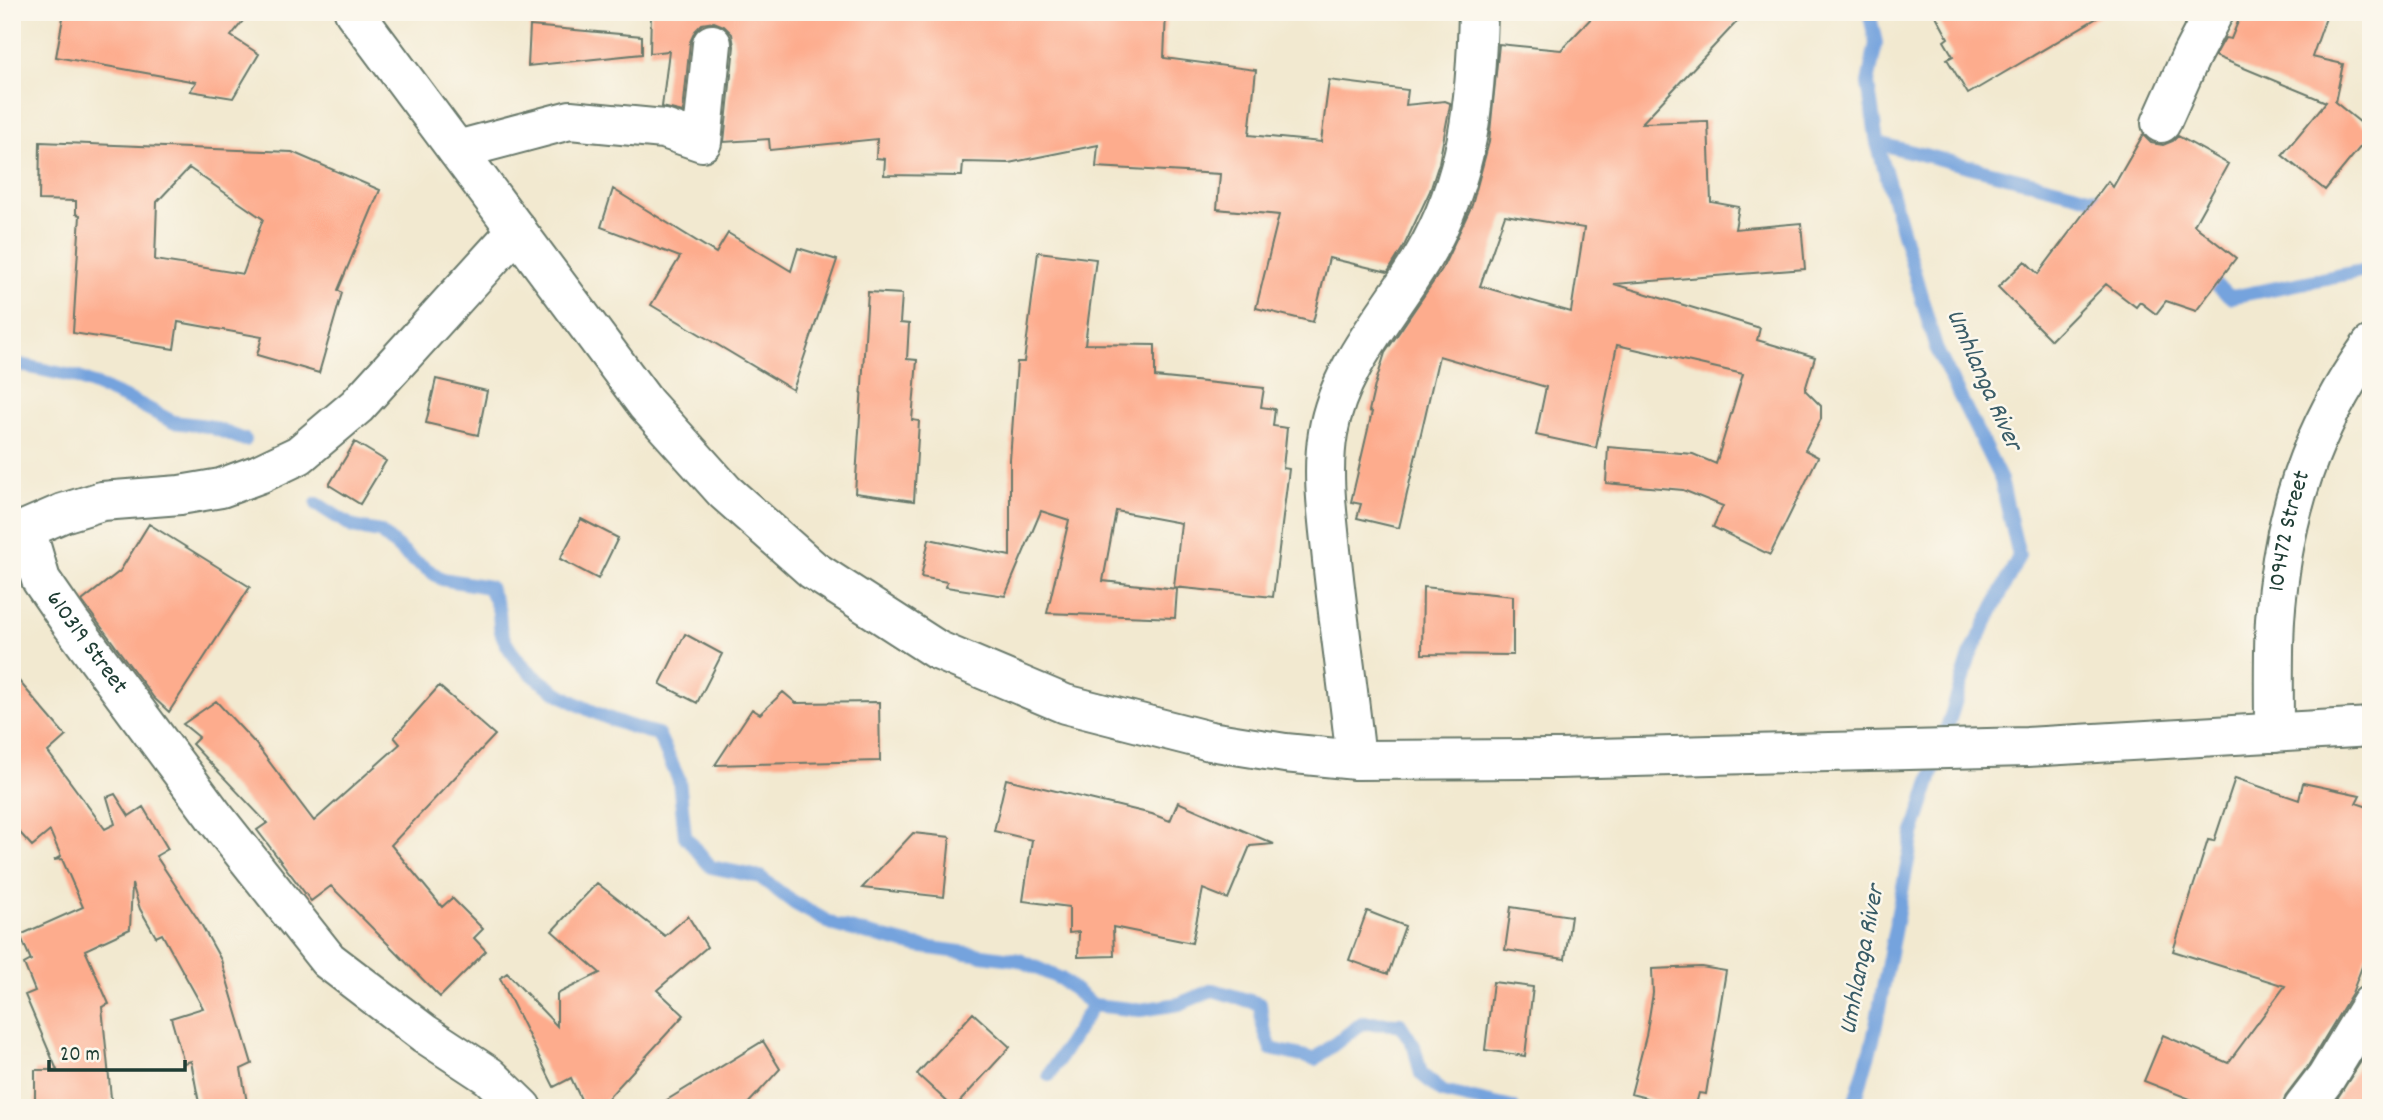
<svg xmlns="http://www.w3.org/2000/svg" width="2383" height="1120" font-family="Dekko,sans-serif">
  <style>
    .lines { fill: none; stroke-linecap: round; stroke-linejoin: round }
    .stream { stroke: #74a3dd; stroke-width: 14 }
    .building { fill: #fdac8d; fill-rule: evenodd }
    .minor-casing { stroke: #69796b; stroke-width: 42 }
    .minor { stroke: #fff; stroke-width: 38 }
    .labels { text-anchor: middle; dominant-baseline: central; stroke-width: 5; stroke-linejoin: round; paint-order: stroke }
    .street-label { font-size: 24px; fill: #1f3d34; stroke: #fbf7ec }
    .water-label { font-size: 26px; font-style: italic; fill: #395c67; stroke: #fbf7ec }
  </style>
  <rect width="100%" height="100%" fill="#fbf7ec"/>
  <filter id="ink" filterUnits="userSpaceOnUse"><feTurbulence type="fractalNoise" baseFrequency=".0143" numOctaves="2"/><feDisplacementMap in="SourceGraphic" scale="14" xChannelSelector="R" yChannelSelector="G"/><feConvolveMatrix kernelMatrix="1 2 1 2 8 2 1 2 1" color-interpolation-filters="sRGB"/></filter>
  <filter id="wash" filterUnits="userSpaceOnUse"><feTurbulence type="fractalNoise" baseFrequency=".00686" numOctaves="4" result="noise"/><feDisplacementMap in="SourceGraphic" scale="28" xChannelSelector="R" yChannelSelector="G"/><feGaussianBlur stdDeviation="1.57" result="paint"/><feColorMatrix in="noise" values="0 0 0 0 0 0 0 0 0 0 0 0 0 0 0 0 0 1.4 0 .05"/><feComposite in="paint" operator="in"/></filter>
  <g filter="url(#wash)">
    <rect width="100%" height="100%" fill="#f2e9d0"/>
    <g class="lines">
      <path class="stream" d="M1869,12l7,31 -8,40 9,60
        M2201,274l30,23 140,-28
        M12,363l64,14 63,27 34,18 35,4 37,14
        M317,504l36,23 27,5 30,26 32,21 47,8c3,8 8,17 10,25 1,7 0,15 3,22 19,51 106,89 156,100l21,46 6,56 26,31 49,10 34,26 40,22 82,21 103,14 42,19 32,26 47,5 39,-6 34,-14 47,14 3,22 8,23 44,10 47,-36 38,1 14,22 7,28 22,18 70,16
        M1049,1075l44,-70
        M1853,1108l20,-68 40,-205 57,-179 49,-100 -18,-76 -65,-132 -59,-205 228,58 4,4"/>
    </g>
    <g id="blocks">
      <path class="building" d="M64,12h186l-19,24 28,18 -26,44 -43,-7 6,-9 -140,-25z
        M651,12h515l-2,46 92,12 -7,65 72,7 8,-62 79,10 -2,15 39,-4 5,2v2l-11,58 -9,28 -26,55 -16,26 -59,-14 -16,64 -57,-14 23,-93 -62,-6 3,-35 -124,-7 2,-22 -89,18 -46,-1 -1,14 -78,-1 1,-16 -9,-1 1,-19 -107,11 -1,-11 -45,3 10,-96 -2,-12 -8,-8 -10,-4 -12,2 -7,7 -5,11 -7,70 -21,-5 7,-56 -19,2z
        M1597,12h149l-104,111 66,-2 3,81 28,5 -4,22 66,-6 4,46 -191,15 146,44 -3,12 58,17 -10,33 16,16v13l-16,31 13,7 -48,98 -57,-28 10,-21 -40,-16 -77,-7 2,-36 85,7 23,10 27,-90 -126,-29 -21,103 -60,-13 10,-48 -107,-31 -40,172 -42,-10 4,-14 -10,-2 21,-90 -3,-1 6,-26 10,-32 57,-84 30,-64 17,-63 10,-98 62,6zM1505,215l79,13 -13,84 -91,-26z
        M1934,12h173l-139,82 -21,-35 6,-3 -9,-15 4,-3z
        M2242,12h86l-16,45 31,7 -8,38 36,29v3l-46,56 -43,-35 44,-53 -111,-46 10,-18 6,1z
        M530,26l112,10v18l-114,12z
        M2143,135l8,8 12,2 10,-4 5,-5 50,28 -34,61 42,33 -40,53 -30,-10 -10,13 -16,-12 -4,5 -30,-23 -55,56 -53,-53 27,-26 13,13 70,-93 5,6z
        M40,142l252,10 88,38 -42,100 4,3 -23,80 -62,-18 5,-18 -84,-15 -4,27 -101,-16 7,-118 -4,-1v-13l-37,-1zM189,168l74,51 -20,55 -88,-14 2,-58z
        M613,189l103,64 12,-20 63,38 7,-23 39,12 -44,130 -142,-85 29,-48 -79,-30z
        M1038,252l58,7 -11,85 70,1v32l109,11 -3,19 14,2 -2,17 14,2 -4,40 6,1 -16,128 -99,-10 7,-64 -65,-12 -13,70 74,8 -2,29 -128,-5 22,-93 -28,-9 -36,85 -59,-9 1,-5 -26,-5 8,-38 81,17v-96l7,-98h7z
        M868,292l34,2 -2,29 9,1 -2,35 10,1 -5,60 7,1 -5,80 -59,-8z
        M436,379l51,12 -9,44 -52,-12z
        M355,442l31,19 -26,43 -31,-19z
        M581,519l37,19 -20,41 -38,-20z
        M149,524l101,63 -81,125 -15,-14 -72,-97 38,-30z
        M1423,587l90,9v59l-91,-1z
        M685,634l37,20 -25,49 -37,-19z
        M12,673l54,63 -18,16 57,77 10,-5 -8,-27 8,-3 14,22 14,-9 25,42 -12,7 45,68 20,36 31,104 -11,5 7,39h-48l-9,-47 -7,2 -13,-45 32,-10 -41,-74 -6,3 -16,-28 -8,-25 -2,45 -45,21 24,54 -7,3 10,101h-77v-38h22l-32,-75 10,-4 -11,-27 7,-4 -11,-25 63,-28 -21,-48 -8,1 7,-4 -11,-25 -18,15 -20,-22z
        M439,686l56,49 -104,110 51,62 10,-9 31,31 -9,9 12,13 -46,46 -109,-111 -20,15 -54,-71 10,-7 -75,-79 7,-7 -16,-13 33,-23 39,42 59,78 86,-77 -6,-7z
        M783,692l13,11 83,-1 1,59 -165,4 37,-56 8,5z
        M2235,778l64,22 4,-17 57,12 -4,8 15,5v135l-19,50 -44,73 -22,29 -4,13h-69l-69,-27 19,-46 65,28 57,-77 -112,-35 35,-111 6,1z
        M1006,779l146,35 18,7 8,-19 96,42 -24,2 -22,53 -25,-10 -11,54 -79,-16 1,29 -36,1 1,-25 -10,1v-26l-46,-6 9,-61 -38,-9z
        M913,833l37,4 -6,60 -82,-9z
        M597,883l68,53 23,-20 19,31 -50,43 27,25 -85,93h-14l-14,-30 -17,9 -54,-109 7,-5 50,53v-32l43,-21 -48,-42z
        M1511,907l60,9 -6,43 -60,-9z
        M1367,911l38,15 -17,48 -39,-14z
        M1701,967l25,4 -20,123 -7,-1 -4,15h-10l-54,-14 15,-58 7,-43 -1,-24z
        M1493,982l40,5 -8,69 -40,-6z
        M973,1013l37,34 -56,61 -37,-34z
        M763,1041l17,28 -36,39h-90z
        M2367,1052l4,2v54h-40z"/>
    </g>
  </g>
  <g filter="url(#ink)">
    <use href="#blocks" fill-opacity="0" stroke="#69796b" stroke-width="2"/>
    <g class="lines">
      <g class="minor-casing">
        <g id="minor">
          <path d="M354,12l292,392 79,88 88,78 124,80 128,54 145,37 75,12 71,7 202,-1 469,-12 344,-20"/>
          <path d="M2161,123l30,-67 23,-44"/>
          <path d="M457,150l113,-30 94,9 38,13 10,-98"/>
          <path id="s1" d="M517,230l-160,176 -58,49 -40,19 -38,14 -41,7 -78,6 -39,12 -37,16 15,51 29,42 144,194 114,144 97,74 64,42 33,32"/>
          <path id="s2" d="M2274,733c0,-37 -1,-76 1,-113 7,-104 35,-190 96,-275"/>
          <path d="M1356,760c-7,-67 -17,-133 -24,-200 -4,-41 -11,-86 -4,-127 11,-67 61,-119 95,-176 46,-78 53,-157 55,-245"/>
          <path d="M2303,1108l23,-30 45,-74"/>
        </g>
      </g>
      <use href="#minor" class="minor"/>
    </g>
  </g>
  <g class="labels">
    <g class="street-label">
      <text stroke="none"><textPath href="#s2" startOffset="203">109472 Street</textPath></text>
      <text stroke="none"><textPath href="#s1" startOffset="730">610319 Street</textPath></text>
    </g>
    <g class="water-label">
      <text transform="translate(1983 380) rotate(66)">Umhlanga River</text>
      <text transform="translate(1863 960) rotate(-79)">Umhlanga River</text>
    </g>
  </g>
  <rect width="2383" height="1120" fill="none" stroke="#fbf7ec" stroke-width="42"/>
  <path d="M49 1060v10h136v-10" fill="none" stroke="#1f3d34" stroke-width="3.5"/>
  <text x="60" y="1060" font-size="21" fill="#1f3d34" stroke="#fbf7ec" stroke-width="5" paint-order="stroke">20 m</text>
</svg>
